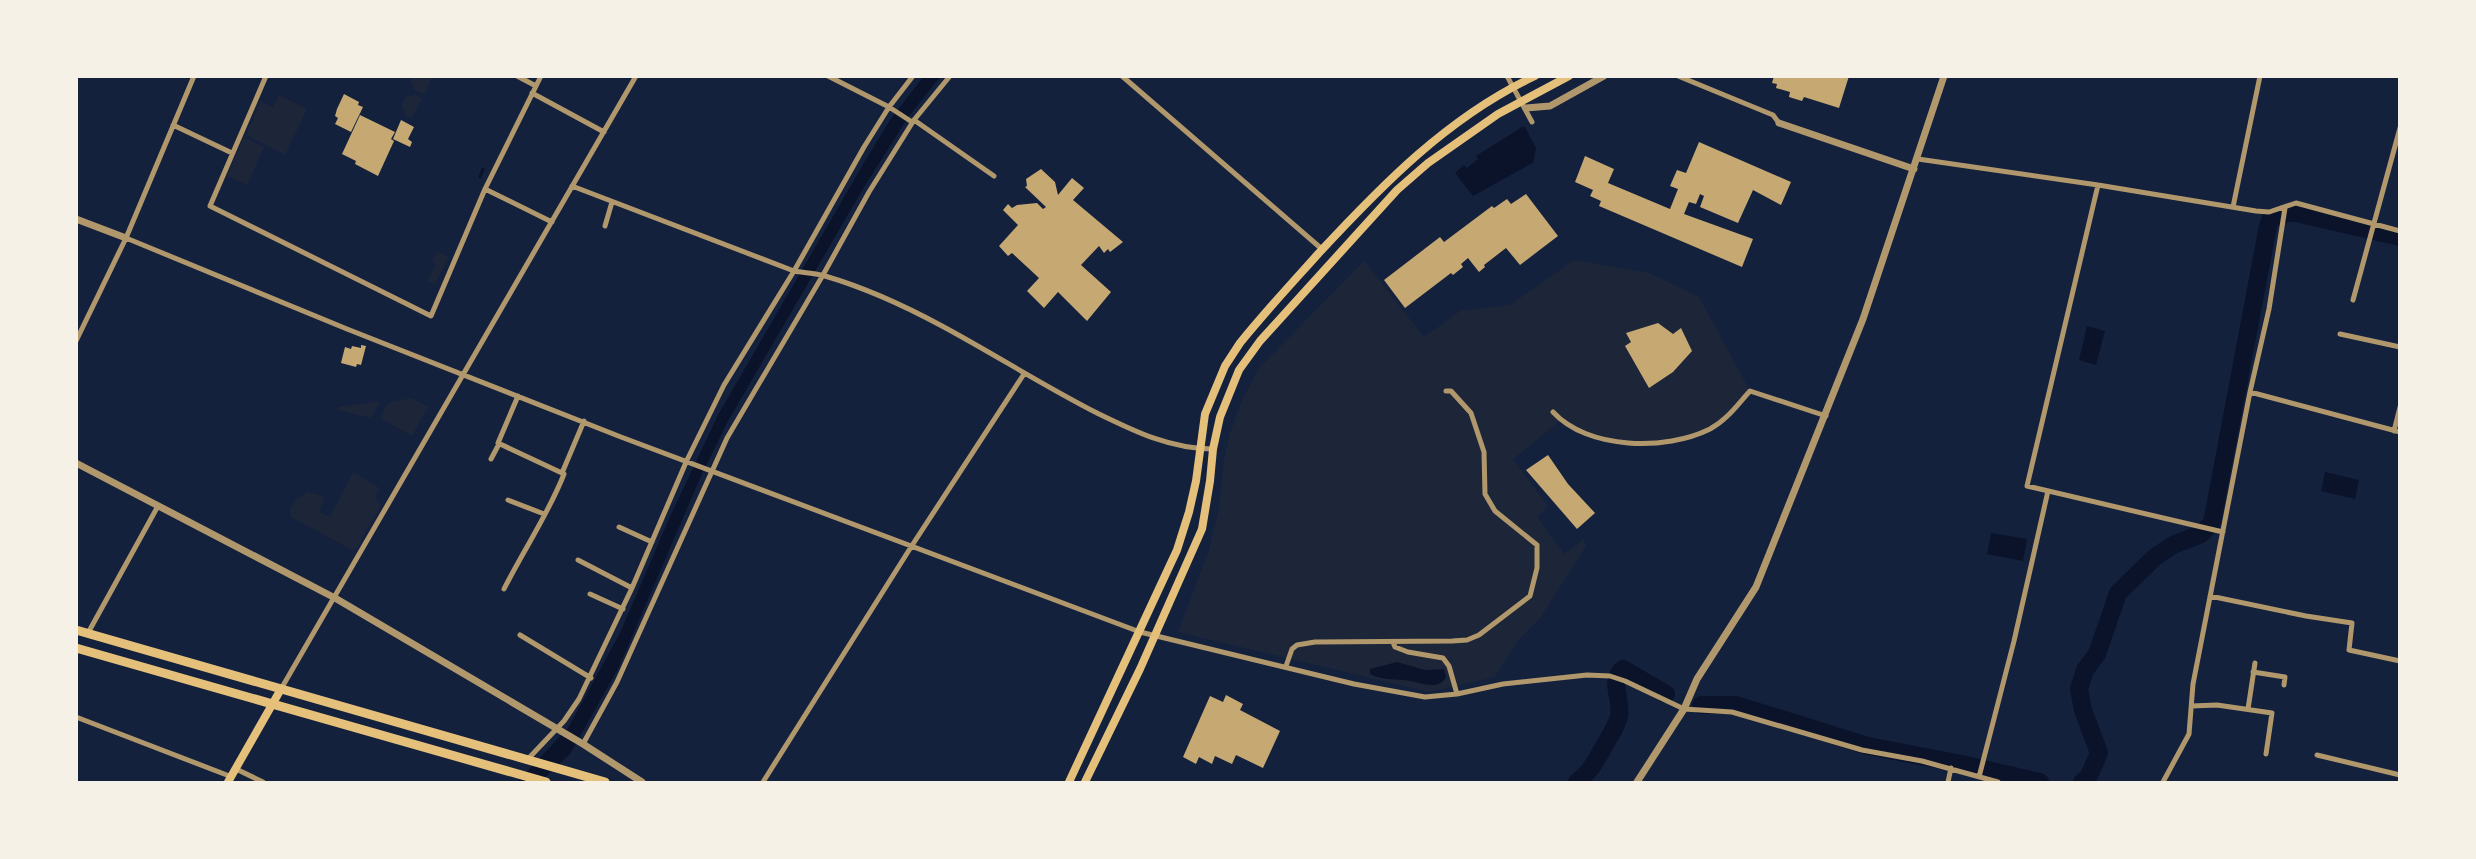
<svg xmlns="http://www.w3.org/2000/svg" width="2476" height="859" font-family="Overpass,sans-serif">
  <style>
    .green { fill: #1d2539 }
    .water { fill: #0b132b }
    .lines { fill: none; stroke-linecap: round; stroke-linejoin: round }
    .stream { stroke: #0b132b; stroke-width: 3 }
    .river { stroke: #0b132b; stroke-width: 18 }
    .building { fill: #c6a872 }
    .minor { stroke: #b1986c; stroke-width: 5 }
    .tertiary { stroke: #b1986c; stroke-width: 7 }
    .secondary { stroke: #e5c07b; stroke-width: 8 }
    .primary { stroke: #e5c07b; stroke-width: 8 }
    .trunk { stroke: #e5c07b; stroke-width: 9 }
  </style>
  <rect width="100%" height="100%" fill="#14213d"/>
  <path class="green" d="M410,77h22l-7,17 -11,-4z
    M416,94l6,6 -11,18 -6,-3 -3,-11 4,-7z
    M279,95l28,14 -22,46 -39,-20 15,-34 12,6z
    M244,137l20,10 -17,38 -20,-9z
    M437,252l12,5 -14,27 -8,-3 8,-15 4,1 -7,-5z
    M1574,260l75,13 50,24 51,94 -24,27 -16,11 -31,11 -65,3 -54,-22 -47,38 35,47 -11,11 27,37 20,-15 2,7 -45,71 -25,26 -21,34 -66,15 -251,-60 31,-82 10,-42 5,-49 6,-26 12,-33 17,-32 105,-107 60,76 36,-26 50,-6z
    M412,398l16,9 -16,29 -32,-18 9,-16z
    M380,401l-9,17 -34,-8 2,-3z
    M355,473l23,14 1,3 -4,7 6,9 -25,43 -4,1 -61,-33 -1,-9 6,-8 11,-8 16,4 1,2 -5,14 11,5 22,-43z"/>
  <path class="water" d="M923,77h17l-31,39 -45,71 -136,234 -26,53 -84,195 -48,85 -30,28h-23l51,-54 52,-95 49,-114 49,-104 147,-254 25,-41z
    M1522,127h3l11,21 -3,15 -60,33 -18,-23 9,-8 3,3 11,-9 -2,-3z
    M2087,326l18,5 -9,34 -17,-5z
    M2325,472l34,8 -4,19 -34,-8z
    M1991,533l36,6 -4,22 -36,-7z
    M1397,662l28,8 19,-1 2,9c-10,14 -28,3 -42,2 -12,-1 -22,0 -34,-6v-5z"/>
  <g class="lines">
    <path class="stream" d="M480,177l3,-8"/>
    <path class="river" d="M1701,705h35l132,41 89,17 83,19
      M1577,782c14,-11 16,-17 25,-32 6,-12 13,-20 17,-33 4,-17 -11,-36 4,-48l43,25
      M2082,782l6,-4 11,-25 -16,-43 -4,-21 6,-19 12,-16 21,-61 37,-36 18,-12 28,-11 11,-11 56,-297 3,-8 21,-6 108,25"/>
  </g>
  <path class="building" d="M1774,76h75l-10,32 -35,-11 -2,4 -13,-4 1,-5 -14,-4 1,-4 -5,-1z
    M344,94l15,8 -1,3 5,2 -12,25 -16,-8 3,-6 -3,-2 2,-7z
    M360,115l35,17 -4,7 3,2 -16,35 -23,-12 1,-3 -14,-7z
    M401,120l13,7 -6,12 4,3 -2,5 -17,-8z
    M1699,142l92,40 -10,23 -28,-15 -15,33 -38,-16 4,-11 -4,-2 -4,10 -7,-2 -5,12 69,25 -11,28 -143,-61 2,-5 -11,-5 3,-6 -18,-8 10,-26 29,13 -6,14 62,26 8,-20 -8,-3 7,-16 9,3z
    M1041,169l14,13 3,13 14,-17 12,10 -11,12 50,42 -13,10 -2,-3 -4,4 -5,-7 -18,19 30,27 -24,29 -29,-29 -14,16 -17,-17 12,-13 -27,-25 -4,3 -9,-10 19,-21 -15,-15 5,-6 4,4 5,-3 20,-2 6,6 3,-2 -21,-20 2,-1 -1,-7z
    M1526,194l32,42 -38,29 -14,-17 -22,17 1,2 -6,5 -11,-14 -7,6 2,3 -10,8 -2,-2 -46,35 -21,-28 56,-43 4,5 48,-36 2,2 13,-9 4,5z
    M1658,323l15,11 8,-6 11,23 -19,21 -24,16 -24,-42 6,-4 -5,-9z
    M361,345l5,1 -5,19 -4,-1 -1,3 -15,-4 4,-16 6,2 1,-3 9,2z
    M1548,455l20,29 27,29 -18,16 -51,-59z
    M1226,695l17,9 -3,6 40,21 -17,37 -27,-13 -4,9 -17,-8 -3,8 -13,-7 -3,7 -13,-7 27,-61 13,6z"/>
  <g class="lines">
    <path class="minor" d="M266,76l-56,130 221,110 54,-127 56,-113
      M517,76l19,10
      M828,76l61,31 23,15
      M1122,76l201,174
      M1507,76l25,46
      M1678,76l95,39 6,8
      M532,93l72,39
      M914,120l80,56
      M173,125l59,28
      M1918,159l180,26 158,26 13,1 27,-9 104,28
      M2098,185l-71,301 196,46
      M572,186l222,85c10,2 21,2 31,5 41,12 80,30 117,50 52,28 102,60 155,87 37,18 73,36 116,36
      M485,189l67,33
      M2233,207l27,-131
      M605,226l7,-24
      M126,238l221,91 274,108 519,195 214,52 71,13 32,-3 46,-10 84,-9 23,1 15,5 59,28 48,3 130,38 60,11 76,21
      M2353,300l47,-172
      M2340,334l60,13
      M76,341l50,-103 68,-162
      M2250,392l150,40
      M518,396l-20,47 64,30 22,-52
      M1553,412c35,38 113,39 157,17 17,-9 28,-25 40,-38l76,25
      M2394,431l6,-24
      M491,459l8,-15
      M508,500l36,14
      M619,527l33,15
      M578,560l54,28
      M504,589c19,-38 45,-76 60,-115l-2,-1
      M590,594l33,15
      M2210,596l96,20 46,7 -3,27 51,11
      M88,633l70,-127
      M520,635l71,43
      M1393,642l2,5 13,5 35,6 6,8 8,28
      M1286,666l6,-17 5,-4 18,-3 137,-1 15,-1 12,-5 51,-39 7,-28v-23l-42,-34 -10,-17 -1,-42 -13,-39 -20,-22h-5
      M2253,672l32,5 -1,8
      M281,689l355,-613
      M2191,706l26,-1 55,8 -6,41
      M2248,709l7,-46
      M76,717l156,60
      M583,744l34,-62 110,-244 96,-163 46,-83 45,-72 36,-44
      M2317,755l83,20
      M527,760l37,-39 15,-22 53,-111 55,-128 37,-75 70,-114 70,-124 25,-40 24,-31
      M236,769l27,13
      M1979,777l35,-136 34,-150
      M763,782l148,-235 113,-173
      M1948,782l3,-14
      M2163,782l26,-48 4,-50 57,-292 19,-83 16,-101"/>
    <path class="tertiary" d="M1526,108l24,-2 54,-30
      M1779,123l135,46
      M76,219l50,19
      M76,463l259,135 248,146 59,38
      M1637,782l47,-73 13,-30 59,-92 107,-268 81,-243"/>
    <path class="secondary" d="M1069,782l108,-232 12,-38 7,-31 9,-67 20,-48 15,-23c25,-31 52,-60 78,-89 64,-69 130,-137 217,-178
      M1085,782l55,-113 62,-140 8,-48 3,-32 7,-32 19,-47 21,-29 137,-151 31,-27 70,-49 71,-38"/>
    <path class="primary" d="M228,782l53,-93"/>
    <path class="trunk" d="M76,630l529,152
      M76,648l470,134"/>
  </g>
  <rect width="2476" height="859" fill="none" stroke="#f6f1e7" stroke-width="156"/>
</svg>
